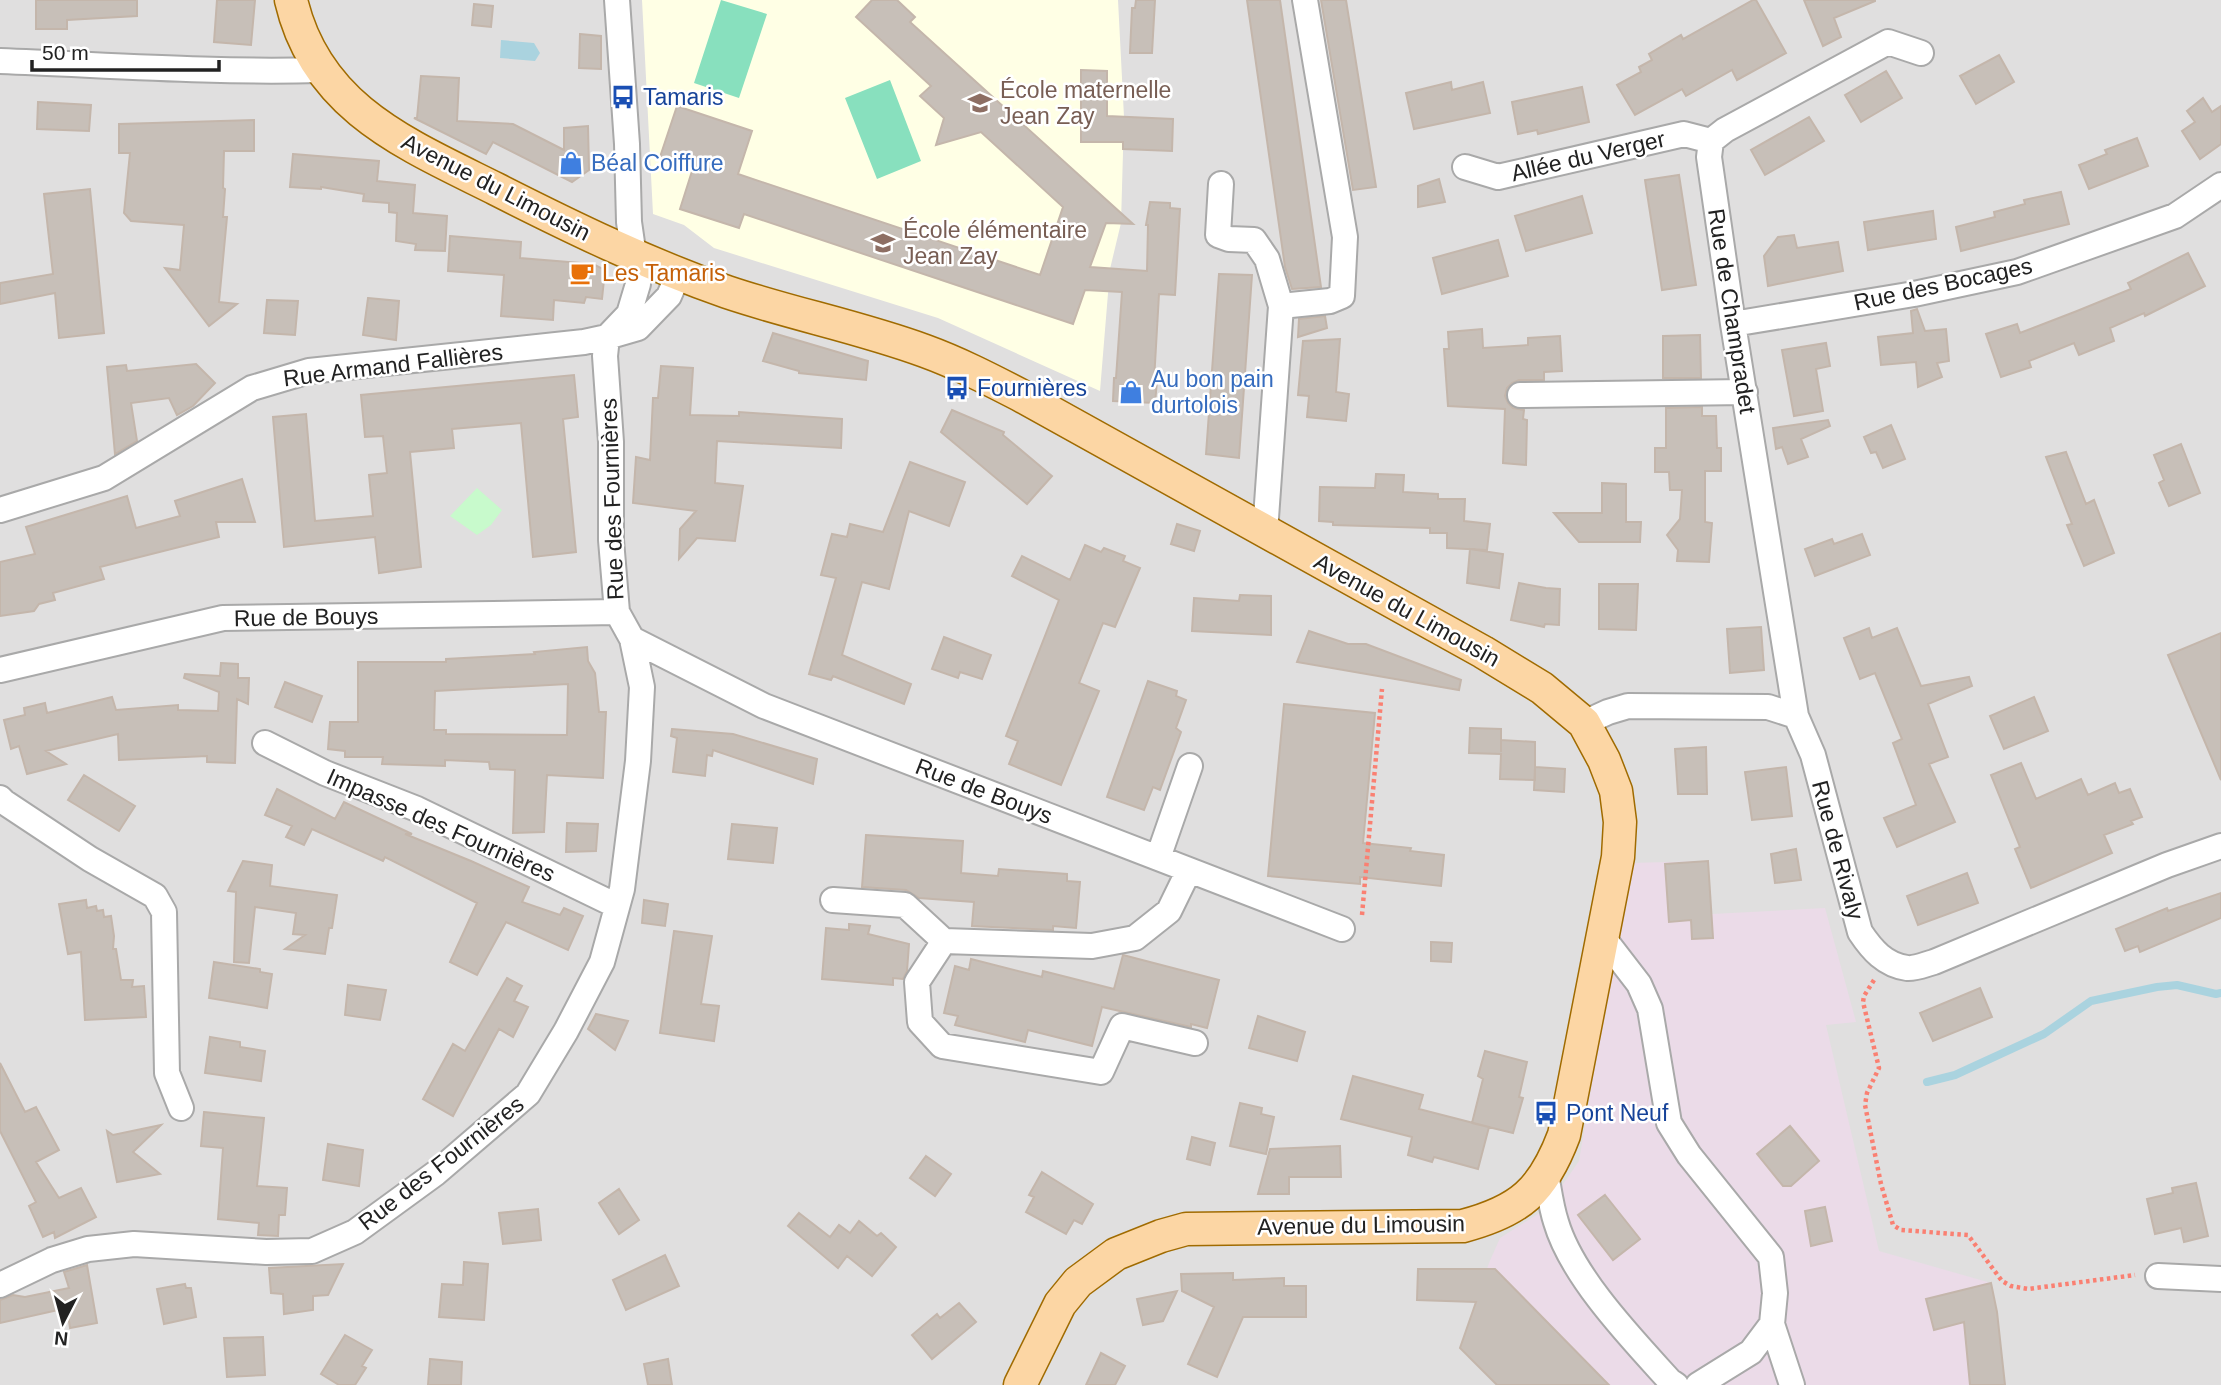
<svg xmlns="http://www.w3.org/2000/svg" width="2221" height="1385" font-family="Helvetica,sans-serif">
  <style>
    .residential { fill: #e0dfdf }
    .industrial { fill: #ebdbe8 }
    .education { fill: #ffffe5 }
    .park { fill: #c8facc }
    .pitch { fill: #88e0be }
    .water { fill: #aad3df }
    .lines { fill: none; stroke-linecap: round; stroke-linejoin: round }
    .stream { stroke: #aad3df; stroke-width: 8 }
    .building { fill: #c7bfb8; stroke: #c4b6ab; stroke-width: 2; fill-rule: evenodd }
    .minor-casing { stroke: #a9a9a9; stroke-width: 28 }
    .major-casing { stroke: #a06b00; stroke-width: 35 }
    .path { stroke: #fa8072; stroke-width: 4.5; stroke-dasharray: 3.5 3.5; stroke-linecap: butt }
    .minor { stroke: #fff; stroke-width: 24 }
    .major { stroke: #fcd6a4; stroke-width: 32 }
    .labels { text-anchor: middle; dominant-baseline: central; stroke-width: 5; stroke-linejoin: round; paint-order: stroke }
    .education-label { font-size: 23px; fill: #785e54; stroke: #fff; text-anchor: start }
    .transit-label { font-size: 23px; fill: #164399; stroke: #fff; text-anchor: start }
    .street-label { font-size: 23px; fill: #222; stroke: #fff }
    .shop-label { font-size: 23px; fill: #366cbe; stroke: #fff; text-anchor: start }
    .food-label { font-size: 23px; fill: #c56008; stroke: #fff; text-anchor: start }
  </style>
  <rect width="100%" height="100%" fill="#f2efe9"/>
  <path class="residential" d="M0,0h2221v1385h-2221z"/>
  <path class="industrial" d="M1708,861l4,53 113,-6 31,114 -30,3 53,226 112,32 6,29 8,73h-508l-37,-37 29,-85 11,-25 46,-29 33,-48 50,-298z"/>
  <path class="education" d="M642,0h476l6,117 -3,106 -11,46 -10,122 -162,-73 -224,-70 -30,-23 -31,-11z"/>
  <path class="park" d="M477,488l25,22 -11,15 -14,10 -27,-19z"/>
  <path class="pitch" d="M721,0l46,14 -28,84 -45,-15z
    M890,80l31,81 -44,18 -32,-81z"/>
  <path class="water" d="M501,40l33,3 6,10 -5,8 -35,-3z"/>
  <g class="lines">
    <path class="stream" d="M1927,1082l28,-7 89,-41 47,-33 66,-14 20,-2 39,9 5,-1"/>
  </g>
  <path class="building" d="M36,0h101v16l-70,4v9h-31z
    M217,0h38l-4,45 -37,-3z
    M872,0h25l18,17 -5,5 223,202 -27,-1 -16,44 57,4 1,-46h-2l4,-23 20,1v5l10,1 -5,86 -16,-1 -5,87h3l-2,22 -42,-2 1,-23h2l6,-86 -37,-2 -12,34 -329,-110 -5,14 -59,-19 13,-41 -33,-11 17,-51 75,25 -14,43 302,101 23,-68 -82,-75 -45,13 8,-27 -24,-22 11,-10 -75,-69z
    M1136,0h19l-3,53h-22l2,-45h3z
    M1247,0h33l41,287 -29,2 -7,-22z
    M1321,0h25l30,187 -23,3z
    M1753,0h3l30,53 -49,27 -5,-10 -46,26 -4,-7 -47,26 -18,-30 24,-13 -2,-5 13,-7 -3,-6 32,-19 2,4z
    M1804,0h71v1l-41,17 7,19 -18,9z
    M474,4l19,2 -2,21 -19,-2z
    M580,34l21,2v33l-22,-1z
    M1999,55l15,27 -38,22 -16,-28z
    M1081,70l26,1v45l66,3 -1,32 -49,-2v-7h-42z
    M1886,71l16,27 -41,24 -16,-27z
    M421,76l38,2 -2,43 56,3 51,26v-22l24,-2 1,44 -17,12 -79,-40 -7,12 -72,-36h3z
    M1451,82l1,8 31,-8 7,31 -76,16 -8,-36z
    M1582,87l7,35 -51,12 -1,-4 -19,4 -6,-32z
    M2203,98l9,14 9,-6v38l-21,15 -18,-28 13,-9 -8,-11z
    M38,102l53,3 -2,26 -52,-2z
    M1809,117l15,24 -59,34 -14,-25z
    M254,120v31h-30l-1,37 2,1 -2,28h4l-8,85 18,2 -28,22 -44,-58 15,2 4,-45 -53,-4 -7,-8 6,-60h-11v-29z
    M2137,138l11,28 -59,23 -10,-24 28,-11 -2,-4z
    M293,154l86,7 -2,20 38,4 -2,28 34,3 -2,35 -30,-1 1,-6 -20,-3 1,-28 -8,-1v-9l-26,-2 1,-7 -43,-7v2l-31,-2z
    M1679,175l17,110 -34,5 -17,-110z
    M1439,179l6,23 -27,5v-21z
    M90,189l14,144 -45,5 -4,-45 -55,11v-21l53,-9 -9,-80z
    M2061,192l8,32 -108,27 -5,-24 39,-10 -1,-5 31,-8 -1,-4z
    M1582,196l10,37 -66,18 -11,-35z
    M1933,211l3,28 -68,11 -4,-28z
    M1794,235l3,13 41,-6 5,29 -75,15 -4,-30 14,-19z
    M450,236l71,6 -1,16 73,6 12,6 -3,29 -16,-2 -2,6 -30,-3 -1,20 -52,-4 3,-41 -56,-4z
    M1498,240l10,36 -66,18 -9,-36z
    M2188,253l17,33 -60,30 -1,-3 -34,15 4,13 -35,14 -5,-12 -45,18 2,6 -30,10 -15,-43 31,-10 3,9 57,-22 54,-22 -3,-6z
    M1219,274l33,1 -13,183 -33,-4z
    M368,298l31,3 -3,39 -33,-5z
    M267,300l31,1 -3,34 -31,-2z
    M1917,309l8,22 21,-2 3,32 -12,2 5,14 -24,10 -2,-25 -35,3 -3,-28 35,-4 -2,-22z
    M1325,316l2,12 -29,9 1,-18z
    M1482,329l1,19 45,-3v-7l32,-2 2,35 -18,1v8h-25l-7,3 -5,5 -2,8 3,7 5,5 11,2 -1,9 4,1 -1,45 -23,-2 2,-54 -57,-3 -4,-57h5l-1,-17z
    M773,333l95,28 -2,19 -67,-7v-2l-36,-10z
    M1700,335l1,43h-38v-42z
    M1340,339l-4,53 13,2 -3,27 -39,-4 2,-21 -11,-1 5,-54z
    M1826,343l4,23 -14,3 7,42 -29,5 -12,-66z
    M196,364l19,19 -22,23 -16,9 -8,-17 -38,5 6,38 -22,13 -8,-87 19,-2 1,6z
    M661,366l32,2 -3,47 49,1v-4l103,7 -1,29 -124,-7 -2,42 28,3 -8,55 -38,-3 -18,21 1,-30 16,-18 -63,-8 3,-46 14,3 3,-62h5z
    M574,375l4,42 -15,2 13,133 -43,5 -12,-134 -69,6 2,19 -44,4 11,115 -42,6 -4,-36 -91,10 -11,-130 33,-3 9,107 58,-5 -4,-41 18,-2 -4,-37 -18,1 -4,-42z
    M1702,407v9h14l1,32h4v23h-16v51l7,1 -3,39 -32,-1 1,-11 -11,-15 13,-16 2,-29h-12l-1,-18h-14v-24h11v-40z
    M952,410l52,22 -1,3 49,41 -25,28 -86,-72z
    M1828,420l2,6 -29,13 7,18 -20,7 -6,-17 -6,2 -3,-21z
    M1891,425l14,34 -22,9 -7,-16 -5,1 -7,-16z
    M2181,444l19,49 -31,13 -10,-23 5,-3 -10,-25z
    M2066,452l20,52 8,-4 20,53 -30,13 -17,-41 5,-1 -26,-67z
    M910,462l55,20 -16,44 -40,-15 -20,78 -27,-7 -20,73 69,29 -7,20 -71,-28 -2,4 -22,-6 27,-96 -15,-3 11,-41 15,3 3,-13 33,8z
    M1376,474l28,1 -1,17 35,2v5h27l-1,22 26,3 -3,26 -40,-2v-15h-17v-5l-97,-3v-3l-14,-1 1,-34 55,1z
    M242,479l13,43h-39l3,15 -119,30 4,12 -51,14 2,7 -16,4 -5,7 -34,5v-54l35,-8 -9,-27 101,-31 9,32 44,-12 -5,-15z
    M1602,483l24,1v38h15l-1,20h-61l-25,-29h48z
    M1177,524l23,7 -6,20 -23,-7z
    M1862,534l8,21 -55,21 -10,-27 27,-10 2,5z
    M1085,545l16,7 3,-4 21,8 -2,5 17,7 -25,59 -12,-4 -24,60 20,8 -38,94 -52,-21 9,-23 -12,-5 53,-136 -47,-24 10,-20 48,24z
    M1470,549l33,5 -4,34 -32,-5z
    M1519,583l27,5 14,1 -1,36 -14,-1 -1,3 -33,-7z
    M1599,584h39l-2,46 -37,-1z
    M1240,595l31,1v39l-79,-4 2,-33 45,3z
    M1761,627l3,43 -34,3 -3,-44z
    M1869,628l3,10 25,-10 24,58 48,-9 3,9 -44,18 20,53 -19,7 26,58 -58,25 -13,-29 32,-13 -23,-62 9,-4 -27,-66 -15,6 -16,-41z
    M1309,631l39,13h18l95,36 -2,10 -162,-28z
    M2221,633v147l-53,-125z
    M944,637l47,18 -9,24 -22,-7 -2,6 -26,-9z
    M587,647l1,14 7,12 4,39h7l-3,66 -56,-3 -3,57 -31,1 2,-63 -25,-1 -1,-7 -44,-2v6l-63,-2 1,-7h-38v-6l-17,-2 2,-27h28v-60h88v-3l89,-5 -1,-2zM568,684l-1,51 -121,-1v-4h-12l1,-39z
    M221,663l17,1v14h11l-1,26 -11,-5 -2,64 -28,-1v-6l-88,4 -1,-26 -72,17 20,13 -39,10 -8,-28 -8,3 -7,-29 21,-5 -1,-7 21,-5 2,10 65,-16 4,13 62,-5v5l40,1 1,-19 -35,-14 1,-4 35,2z
    M1148,681l29,10 -1,5 10,4 -10,28 5,4 -21,58 -7,-3 -9,23 -37,-13z
    M285,682l37,14 -10,26 -37,-15z
    M2034,697l14,34 -44,18 -14,-33z
    M1284,704l91,9 -12,130 48,5 -1,3 34,4 -3,31 -81,-9v7l-92,-8z
    M1470,728l31,1v23v-12l34,2v38l-35,-1 1,-25 -32,-1z
    M672,729l61,5 84,25 -4,25 -100,-34 -1,6 -5,-1 -2,21 -32,-4 4,-34 -6,-2z
    M1706,747l1,47h-29l-3,-45z
    M2021,763l15,36 45,-20 7,16 27,-12 4,10 11,-4 12,28 -11,4 2,3 -29,11 8,18 -81,35 -16,-39 5,-2 -29,-72z
    M1535,767l30,2 -1,23 -30,-2z
    M1786,767l6,49 -40,4 -7,-48z
    M84,775l51,31 -16,25 -51,-31z
    M277,789l58,30 9,-17 68,32h-7l66,27 58,26 -7,15 38,13 4,-7 19,8 -15,34 -62,-28 -29,53 -27,-13 27,-59 -92,-46 -2,4 -71,-32 -8,16 -18,-8 6,-11 -27,-11z
    M567,823l31,1 -2,27 -30,1z
    M732,824l45,4 -4,35 -45,-4z
    M866,835l97,6 -2,32 37,3 1,-7 68,5v7l13,1 -4,46 -23,-2v4l-81,-4 2,-24 -55,-4 -13,-8 -44,-3z
    M1796,849l5,31 -26,3 -4,-29z
    M243,861l29,4 -2,21 67,9 -5,33h-3l-4,26 -40,-5 20,-14 -12,-1 3,-21 -41,-6 -6,56 -15,-1 2,-70 -8,-1z
    M1708,861l5,77 -21,1 -1,-19 -22,2 -4,-58z
    M1967,873l11,30 -60,22 -11,-29z
    M2221,893v25l-81,34 -2,-6 -13,5 -9,-22 51,-21 1,3z
    M86,900l1,8 9,-2 1,5 6,-1 1,7 7,-1 3,20 -1,13h3l5,31h12l-1,7 12,-1 2,31 -61,3 -4,-68 -13,2 -9,-50z
    M644,900l24,4 -3,22 -23,-3z
    M849,924l21,2 -2,8 41,10 -2,27 -4,8 -10,-1v7l-71,-6 4,-51 23,2z
    M674,931l38,5 -11,68 18,2 -5,35 -54,-8z
    M1431,942l21,1 -1,19 -20,-1z
    M1123,955l96,25 -12,48 -16,-4v3l-89,-20 -10,39 -64,-16 -3,12 -70,-17 3,-9 -14,-3 11,-47 14,4 2,-11 71,18 1,-6 71,18z
    M214,962l46,7v3l12,2 -5,34 -58,-10z
    M507,978l15,8 -8,15 14,6 -15,30 -14,-8 -46,87 -30,-17 30,-55 12,7z
    M348,985l38,5 -6,30 -35,-5z
    M1980,988l12,29 -59,24 -13,-28z
    M596,1014l32,7 -13,29 -27,-21z
    M1258,1016l47,16 -8,29 -48,-13z
    M210,1037l30,5v5l25,4 -4,30 -56,-8z
    M1485,1051l42,11 -8,35 4,1 -10,35 -41,-10 11,-44 -5,-3z
    M0,1063l25,49 11,-5 23,43 -23,12 23,36 22,-10 15,29 -41,21 -1,-6 -11,5 -14,-31 7,-4 -36,-71z
    M1353,1076l70,19 -4,14 70,18 -11,42 -44,-12 -2,5 -24,-7 4,-18 -71,-18z
    M1240,1103l22,5 -1,6 13,3 -8,37 -36,-8z
    M204,1112l60,6 -7,68 30,2 -2,27h-6l-1,21 -20,-1 1,-12 -41,-4 5,-71 -22,-2z
    M161,1125l-28,27 27,22 -43,8 -10,-51 6,4z
    M1790,1126l29,35 -28,25h-8l-26,-32z
    M1192,1137l23,6 -5,22 -23,-6z
    M328,1144l35,6 -4,36 -36,-6z
    M1340,1146l1,31h-52v17h-31l12,-45z
    M926,1156l25,18 -16,22 -25,-18z
    M1042,1172l51,32 -11,20 -8,-4 -8,14 -40,-22 8,-15 -5,-2z
    M2196,1183l12,53 -24,6 -3,-14 -26,6 -8,-35 26,-6 -1,-5z
    M619,1189l20,31 -20,14 -20,-31z
    M1605,1195l35,44 -27,21 -35,-45z
    M1825,1207l7,34 -21,5 -6,-35z
    M538,1209l3,31 -38,4 -4,-31z
    M799,1213l31,24 9,-12 11,8 9,-12 18,15 4,-3 15,14 -24,29 -25,-20 -9,12 -50,-42z
    M665,1255l14,31 -53,24 -13,-30z
    M464,1262l24,2 -4,56 -45,-3 3,-33 21,1z
    M343,1264l-15,31 -15,1v14l-29,4 -1,-20 -12,-1 -2,-25z
    M87,1265l10,58 -27,5 -3,-20 -67,15v-23l13,-5 12,2 44,-9 -5,-16z
    M1418,1269h77l114,116h-112l-37,-37 16,-46 -59,-2z
    M1233,1273v7l51,-2v8h22v31h-63l-26,60 -29,-13 26,-57 -32,-16 -1,-17z
    M1991,1283l6,29 8,73h-35l-6,-63 -30,8 -8,-31z
    M185,1284l1,4h5l5,29 -32,7 -7,-35z
    M1177,1291l-14,30 -20,4 -6,-26z
    M959,1303l17,19 -44,37 -20,-24 25,-21 3,4z
    M345,1335l27,15 -10,16 4,2 -11,17h-16l-18,-11z
    M263,1337l2,38 -38,2 -3,-39z
    M1101,1353l24,13 -10,19h-29z
    M430,1359l32,3 -1,23h-33z
    M668,1359l4,26h-24l-4,-21z"/>
  <g class="lines">
    <g class="minor-casing">
      <path id="minor" d="M0,61c107,4 213,12 320,9
        M1465,167l33,10 186,-43 27,7
        M1221,184l-3,51 11,4 25,1 13,19 14,47 -16,226
        M1281,306l49,-5 12,-5 3,-59 -40,-237
        M1733,324l181,-30 103,-22 158,-56 46,-31
        M609,335l20,-21 9,-30 -9,-62 -2,-78 -10,-144
        M1520,395l225,-3
        M0,510l104,-32 148,-90 57,-17 275,-29 23,-5 31,-9 31,-32 9,-21
        M632,639l132,67 578,223
        M0,670l223,-52 394,-6
        M1796,716l-63,-392 -24,-167 2,-16 14,-11 163,-88 33,11
        M1584,723l24,-11 20,-6 140,1 28,9 17,39 47,177c12,18 25,33 47,36 8,1 19,-4 27,-6l233,-97 54,-19
        M265,743l60,30 92,36 200,97
        M0,798l4,4 86,57 65,37 9,16 3,161 14,35
        M1158,858l32,-92
        M1189,870l-20,41 -34,27 -43,8 -148,-5 -27,41 3,40 22,24 159,26 21,-46 73,17
        M833,900l72,5 39,36
        M1602,936l37,48 11,25 19,114 20,32 82,102 4,36 -3,31 -21,28 -53,33
        M1546,1174c3,16 5,33 10,48 16,55 76,117 114,159l6,4
        M2158,1276l63,3
        M0,1285l52,-25 36,-11 46,-5 132,8 46,-1 43,-19 81,-59 92,-79 38,-63 36,-69 20,-73 16,-128 4,-74 -10,-48 -15,-27 -6,-72v-98l-6,-86 2,-19
        M1772,1324l20,61"/>
    </g>
    <g class="major-casing">
      <path id="major" d="M291,0c25,108 115,144 205,189 75,38 151,75 231,103 65,22 133,35 198,59 33,12 64,28 95,44l463,257 59,36 42,35 20,37 12,31 4,31 -2,35 -54,278c-21,56 -44,76 -101,91l-277,3 -25,7 -45,18 -38,28 -18,22 -40,81"/>
    </g>
    <path class="path" d="M1362,915l20,-226
      M1874,980l-10,16 -1,6 16,66 -12,25 -2,12 16,79 12,41 8,5 67,5 34,46 9,5 17,3 107,-14"/>
    <use href="#minor" class="minor"/>
    <use href="#major" class="major"/>
  </g>
  <defs>
    <g id="bus-bare" transform="scale(1.89)"><path d="M-5-6H5V4H4V6H2V4H-2V6H-4V4H-5ZM-3.5-4V0h7V-4ZM-3.5 1.2v1.5H-2V1.2ZM2 1.2v1.5H3.5V1.2Z" fill="#1a4fb4" stroke="#fff" stroke-width="2.5" paint-order="stroke"/></g>
    <g id="school-bare" transform="scale(1.89)"><path d="M0-5L7-2L0 1L-7-2ZM-4 1L0 2.5L4 1V4Q0 6-4 4Z" fill="#8d6e63" stroke="#fff" stroke-width="2.5" paint-order="stroke"/></g>
    <g id="shop-bare" transform="scale(1.89)"><path d="M-5-2.5h2.3a2.7 3.5 0 0 1 5.4 0H5L5.5 6h-11ZM-1.5-2.5h3a1.5 2.3 0 0 0-3 0Z" fill="#3f7fe0" stroke="#fff" stroke-width="2.5" paint-order="stroke"/></g>
    <g id="cafe-bare" transform="scale(1.89)"><path d="M-5.5-4.5H6V0H3Q3 3.5 0 3.5H-2.5Q-5.5 3.5-5.5 0ZM3-3.2v2h1.7v-2ZM-6 4.5H4V6H-6Z" fill="#e8710a" stroke="#fff" stroke-width="2.5" paint-order="stroke"/></g>
  </defs>
  <g fill-rule="evenodd">
    <use href="#bus-bare" x="623" y="97"/>
    <use href="#school-bare" x="980" y="103"/>
    <use href="#shop-bare" x="571" y="163"/>
    <use href="#school-bare" x="883" y="243"/>
    <use href="#cafe-bare" x="582" y="273"/>
    <use href="#bus-bare" x="957" y="388"/>
    <use href="#shop-bare" x="1131" y="392"/>
    <use href="#bus-bare" x="1546" y="1113"/>
  </g>
  <g class="labels">
    <g class="education-label">
      <text x="1000" y="90">École maternelle<tspan x="1000" dy="26">Jean Zay</tspan></text>
      <text x="903" y="230">École élémentaire<tspan x="903" dy="26">Jean Zay</tspan></text>
    </g>
    <g class="transit-label">
      <text x="643" y="97">Tamaris</text>
      <text x="977" y="388">Fournières</text>
      <text x="1566" y="1113">Pont Neuf</text>
    </g>
    <g class="street-label">
      <text transform="translate(1588 156) rotate(-13)">Allée du Verger</text>
      <text transform="translate(496 187) rotate(27)">Avenue du Limousin</text>
      <text transform="translate(1943 284) rotate(-12)">Rue des Bocages</text>
      <text transform="translate(1732 311) rotate(81)">Rue de Champradet</text>
      <text transform="translate(393 365) rotate(-7)">Rue Armand Fallières</text>
      <text transform="translate(612 499) rotate(-92)">Rue des Fournières</text>
      <text transform="translate(1407 610) rotate(29)">Avenue du Limousin</text>
      <text transform="translate(306 617) rotate(-1)">Rue de Bouys</text>
      <text transform="translate(984 791) rotate(21)">Rue de Bouys</text>
      <text transform="translate(441 825) rotate(24)">Impasse des Fournières</text>
      <text transform="translate(1838 850) rotate(75)">Rue de Rivaly</text>
      <text transform="translate(441 1163) rotate(-38)">Rue des Fournières</text>
      <text transform="translate(1361 1225) rotate(-1)">Avenue du Limousin</text>
    </g>
    <g class="shop-label">
      <text x="591" y="163">Béal Coiffure</text>
      <text x="1151" y="379">Au bon pain<tspan x="1151" dy="26">durtolois</tspan></text>
    </g>
    <g class="food-label">
      <text x="602" y="273">Les Tamaris</text>
    </g>
  </g>
  <g transform="translate(63 1322) rotate(186)" stroke="#ffffff" stroke-width="5" paint-order="stroke">
  <path d="M0-5L12 26L0 18L-12 26Z" fill="#222222"/>
  <text y="-10" font-size="19" font-weight="bold" text-anchor="middle" fill="#222222">N</text>
  </g>
  <path d="M32 60v10h187v-10" fill="none" stroke="#222222" stroke-width="3.5"/>
  <text x="42" y="60" font-size="21" fill="#222222" stroke="#ffffff" stroke-width="5" paint-order="stroke">50 m</text>
</svg>
